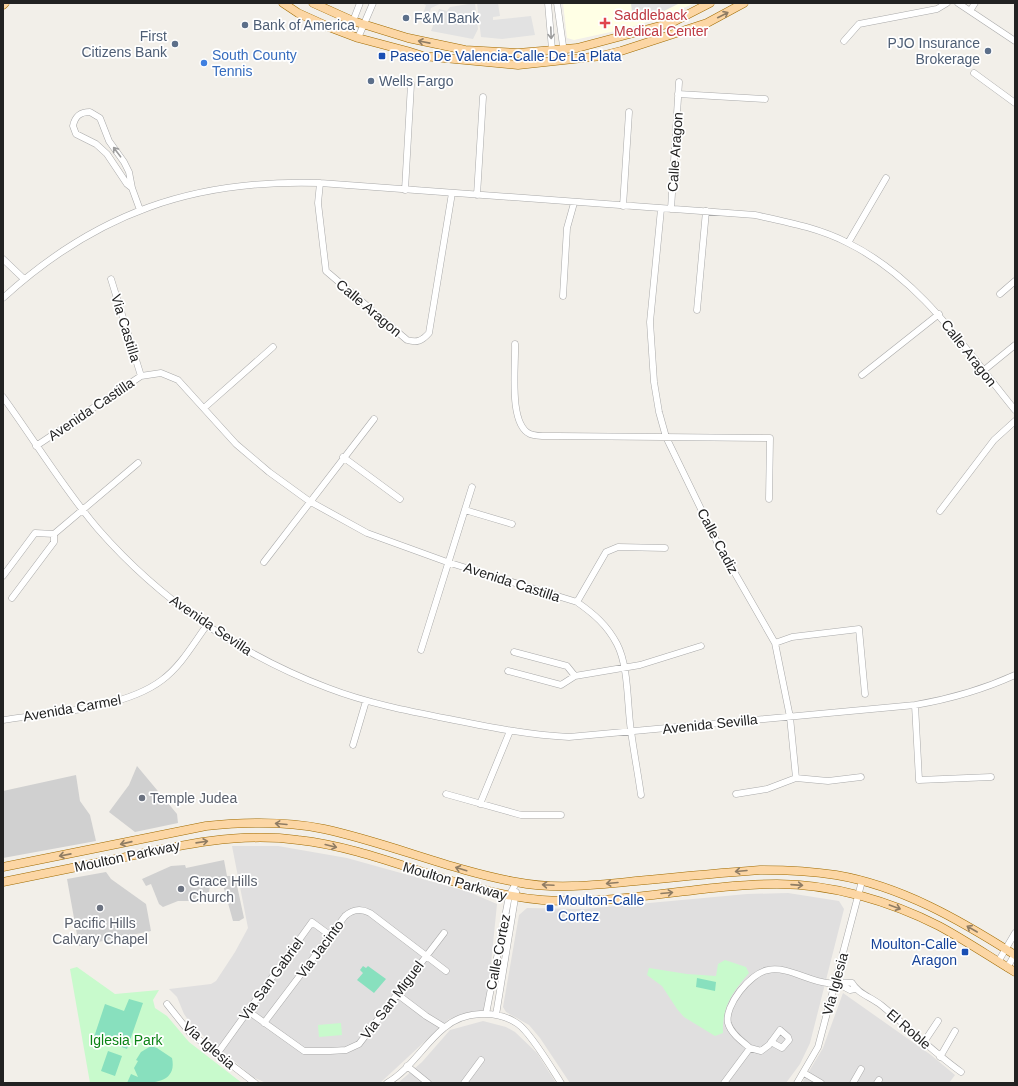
<svg xmlns="http://www.w3.org/2000/svg" width="1018" height="1086" font-family="Helvetica,sans-serif">
  <style>
    .residential { fill: #e0dfdf }
    .education { fill: #ffffe5 }
    .religious { fill: #d0d0d0 }
    .park { fill: #c8facc }
    .pitch { fill: #88e0be }
    .parking { fill: #e2e2e2 }
    .lines { fill: none; stroke-linecap: round; stroke-linejoin: round }
    .minor-casing { stroke: #a9a9a9; stroke-width: 7 }
    .major-casing { stroke: #a06b00; stroke-width: 9 }
    .minor { stroke: #fff; stroke-width: 6 }
    .major { stroke: #fcd6a4; stroke-width: 8 }
    .oneway { stroke: #8f7c63 }
    .oneway2 { stroke: #9c9c9c }
    .service-dot { fill: #5c6f8a; stroke: #fff; stroke-width: 1.5 }
    .health-dot { fill: #e0444e; stroke: #fff; stroke-width: 1.5 }
    .transit-dot { fill: #1a4fb4; stroke: #fff; stroke-width: 1.5 }
    .shop-dot { fill: #3f7fe0; stroke: #fff; stroke-width: 1.5 }
    .worship-dot { fill: #6b7280; stroke: #fff; stroke-width: 1.5 }
    .labels { text-anchor: middle; dominant-baseline: central; stroke-width: 3.5; stroke-linejoin: round; paint-order: stroke }
    .health-label { font-size: 14px; fill: #be3a42; stroke: #fff; text-anchor: start }
    .service-label { font-size: 14px; fill: #4e5e75; stroke: #fff; text-anchor: start }
    .shop-label { font-size: 14px; fill: #366cbe; stroke: #fff; text-anchor: start }
    .transit-label { font-size: 14px; fill: #164399; stroke: #fff; text-anchor: start }
    .street-label { font-size: 14px; fill: #222; stroke: #fff }
    .worship-label { font-size: 14px; fill: #5b616d; stroke: #fff; text-anchor: start }
    .park-label { font-size: 14px; fill: #0c8416; stroke: #fff }
  </style>
  <rect width="100%" height="100%" fill="#f2efe9"/>
  <path class="residential" d="M232,846h46l69,12 122,34 28,12 -11,110 -37,5 -69,64h-114l-13,-6 -60,-50 -9,-13 -7,-17 -8,-8 42,-5 5,-3 19,-29 13,-24z
    M788,893l51,8 5,8 -34,134 -10,21 -14,19h-216l-30,-45 -11,-13 -23,-13 -3,-5 16,-92 8,-7 57,1 163,-15z
    M843,993l88,62 24,20 -6,8h-147l21,-35z
    M483,1021l23,6 9,5 22,21 19,30h-158l24,-21 28,-32z"/>
  <path class="education" d="M563,3h132l-33,14 -33,11 -55,12 -7,-2z"/>
  <path class="religious" d="M137,766l40,48 1,9 -43,9 -26,-20 20,-27z
    M76,775l4,26 10,14 6,26 -93,17v-67z
    M224,860l3,16h8l9,42 -5,3h-6l-10,-36 -13,1 -1,6 -14,9h-17l-15,6 -4,-3 -8,-20 -5,2 -4,-7 29,-13 14,-1 1,3z
    M106,872l5,7 35,25 5,27 -72,15 -12,-67z"/>
  <path class="park" d="M725,960l21,7 3,6c-17,20 -27,33 -26,60l-8,3 -31,-19 -7,-8 -15,-23 -15,-11 2,-7 38,6 29,2 2,-12z
    M77,967l38,27 44,-4 -6,10 2,8 12,8 22,26 53,41h-152l-20,-114z
    M341,1023l1,12 -23,2 -1,-12z"/>
  <path class="pitch" d="M363,966l3,2 2,-2 18,13 -12,14 -17,-13 6,-7 -3,-3z
    M697,978l19,4 -1,9 -19,-4z
    M129,999l14,4 -16,46 -33,-12 11,-33 19,7z
    M151,1046l6,2 15,10c6,28 -26,25 -45,25l4,-9 7,3 -4,-9 4,-7 -2,-1 5,-8z
    M108,1051l14,5 -7,20 -14,-5z"/>
  <path class="parking" d="M421,3h21l-11,5 -4,13 -6,-1 5,-15z
    M475,3l3,26 -5,10 -42,-8 8,-22 8,2 3,-4z
    M477,3h21l2,13 -7,1v3l38,-4 4,19 -33,4 -21,-2z
    M631,3h49l-20,10h-28z"/>
  <g class="lines">
    <g class="minor-casing">
      <path id="minor" d="M548,3l5,58
        M557,3l8,57
        M958,3l57,38
        M970,11l5,-8
        M348,34l12,-31
        M358,38l15,-35
        M844,41l15,-17 78,-15 10,-6
        M974,73l41,30
        M678,94l87,5
        M320,183l-2,20 8,68 81,69c10,3 15,1 22,-7l23,-140
        M132,188l-5,-4 -20,-30 -11,-10 -20,-10 -3,-8c2,-10 7,-14 17,-14l10,6 9,23 15,21 5,10 3,16 8,22
        M405,190l6,-106
        M477,195l6,-98
        M623,206l6,-94
        M661,209l-11,113 4,60 5,30 7,25 51,105 58,101 15,74 6,61
        M671,209l8,-127
        M848,243l38,-65
        M3,259l21,20
        M111,279l30,97
        M1000,294l15,-13
        M563,296l4,-68 7,-25
        M3,298c93,-85 191,-119 317,-115l435,32c32,7 64,13 93,28 73,36 117,106 167,167
        M697,310l9,-99
        M515,344c1,21 -7,80 15,90 7,3 19,2 28,2l212,2 -1,61
        M983,371l32,-26
        M862,375l77,-61
        M3,397c32,44 60,91 95,132 62,71 142,126 230,159 39,15 80,23 121,31 40,8 79,16 120,18l346,-32c35,-6 67,-15 100,-30
        M204,408l69,-61
        M36,446l105,-70 20,-3 17,7 58,64 33,28 40,29 58,32 80,29 130,40c17,12 30,23 40,42 12,23 10,61 14,87 3,22 7,43 10,64
        M343,457l57,42
        M465,510l47,14
        M940,511l54,-71 21,-19
        M54,534l84,-71
        M264,562l110,-143
        M3,576l32,-43 19,1
        M12,598l42,-56v-8
        M577,602l29,-50 12,-5 47,1
        M775,643l17,-6 67,-8 6,65
        M421,650l51,-163
        M514,652l53,14 8,10
        M508,671l53,14 14,-9 65,-11 61,-19
        M915,705l4,75 72,-3
        M3,720c47,-7 121,-11 159,-40 19,-14 31,-36 45,-55
        M353,745l13,-44
        M446,794l75,21h40
        M736,794l31,-5 29,-11 32,3 33,-4
        M480,804l30,-73
        M998,962l17,-29
        M1007,968l8,-14
        M835,982l15,8 5,-1
        M397,994l29,22 18,11
        M167,1004l23,29 65,50
        M248,1011l56,40h26l16,-1 13,-6 85,-111
        M486,1014l23,-118 7,-13
        M496,1015l20,-123
        M264,1023l81,-107c8,-7 16,-8 25,-3l76,58
        M924,1042l14,-21
        M750,1048c-7,-6 -19,-14 -22,-25 -4,-17 22,-50 40,-53 19,-4 40,11 59,13 9,1 16,-2 25,0 6,11 19,14 29,22 27,22 52,47 80,67
        M217,1054l95,-132 19,14
        M940,1057l15,-26
        M407,1066l21,17
        M804,1073l17,10
        M387,1083c23,-13 37,-39 57,-55 19,-17 53,-19 74,-4 13,9 34,45 43,59
        M464,1083l17,-23
        M724,1083l26,-35 11,3 8,-6 11,-15 8,7 1,3 -7,8 -11,-6
        M797,1083l21,-36 44,-166
        M853,1083l8,-14
        M877,1083l2,-3"/>
    </g>
    <g class="major-casing">
      <path id="major" d="M283,3l15,10 31,14 29,11 49,13 16,5 95,9 83,-9 20,-5 86,-28 37,-20
        M313,3l40,18 55,17 57,12 53,3 59,-5 94,-25 39,-20
        M3,5l2,-2
        M3,867l203,-41c39,-4 79,-5 118,3 65,14 126,41 192,53 39,8 81,3 120,-1 41,-4 83,-8 124,-11 25,0 50,1 76,5 65,11 124,45 179,80
        M3,882c39,-8 79,-16 118,-24 59,-13 117,-26 177,-18 83,9 159,53 244,60 78,6 157,-16 235,-16 55,0 113,17 162,42 26,14 51,31 76,46"/>
    </g>
    <use href="#minor" class="minor"/>
    <use href="#major" class="major"/>
  </g>
  <defs><path id="oneway-shaft" d="M-6 0H5M1.5-3L5.5 0L1.5 3" fill="none" stroke-width="1.6" stroke-linecap="round" stroke-linejoin="round"/></defs>
  <g class="oneway">
    <use href="#oneway-shaft" transform="translate(723 15) rotate(-27)"/>
    <use href="#oneway-shaft" transform="translate(424 42) rotate(-169)"/>
    <use href="#oneway-shaft" transform="translate(281 824) rotate(-175)"/>
    <use href="#oneway-shaft" transform="translate(202 842) rotate(-8)"/>
    <use href="#oneway-shaft" transform="translate(126 843) rotate(167)"/>
    <use href="#oneway-shaft" transform="translate(331 846) rotate(14)"/>
    <use href="#oneway-shaft" transform="translate(65 855) rotate(169)"/>
    <use href="#oneway-shaft" transform="translate(461 869) rotate(-163)"/>
    <use href="#oneway-shaft" transform="translate(741 871) rotate(175)"/>
    <use href="#oneway-shaft" transform="translate(612 883) rotate(175)"/>
    <use href="#oneway-shaft" transform="translate(548 885) rotate(-177)"/>
    <use href="#oneway-shaft" transform="translate(797 885) rotate(4)"/>
    <use href="#oneway-shaft" transform="translate(667 893) rotate(-5)"/>
    <use href="#oneway-shaft" transform="translate(895 907) rotate(20)"/>
    <use href="#oneway-shaft" transform="translate(972 929) rotate(-150)"/>
  </g>
  <g class="oneway2">
    <use href="#oneway-shaft" transform="translate(551 33) rotate(88)"/>
    <use href="#oneway-shaft" transform="translate(117 152) rotate(-127)"/>
  </g>
  <g class="service-dot">
    <circle cx="406" cy="18" r="4"/>
    <circle cx="245" cy="25" r="4"/>
    <circle cx="175" cy="44" r="4"/>
    <circle cx="988" cy="51" r="4"/>
    <circle cx="371" cy="81" r="4"/>
  </g>
  <path class="health-dot" d="M603 17h4v4h4v4h-4v4h-4v-4h-4v-4h4z"/>
  <g class="transit-dot">
    <rect x="378" y="52" width="8" height="8" rx="2"/>
    <rect x="546" y="904" width="8" height="8" rx="2"/>
    <rect x="961" y="948" width="8" height="8" rx="2"/>
  </g>
  <circle class="shop-dot" cx="204" cy="63" r="4"/>
  <g class="worship-dot">
    <circle cx="142" cy="798" r="4"/>
    <circle cx="181" cy="889" r="4"/>
    <circle cx="100" cy="908" r="4"/>
  </g>
  <g class="labels">
    <g class="health-label">
      <text x="614" y="15">Saddleback<tspan x="614" dy="16">Medical Center</tspan></text>
    </g>
    <g class="service-label">
      <text x="414" y="18">F&amp;M Bank</text>
      <text x="253" y="25">Bank of America</text>
      <text x="167" y="36" text-anchor="end">First<tspan x="167" dy="16">Citizens Bank</tspan></text>
      <text x="980" y="43" text-anchor="end">PJO Insurance<tspan x="980" dy="16">Brokerage</tspan></text>
      <text x="379" y="81">Wells Fargo</text>
    </g>
    <g class="shop-label">
      <text x="212" y="55">South County<tspan x="212" dy="16">Tennis</tspan></text>
    </g>
    <g class="transit-label">
      <text x="390" y="56">Paseo De Valencia-Calle De La Plata</text>
      <text x="558" y="900">Moulton-Calle<tspan x="558" dy="16">Cortez</tspan></text>
      <text x="957" y="944" text-anchor="end">Moulton-Calle<tspan x="957" dy="16">Aragon</tspan></text>
    </g>
    <g class="street-label">
      <text transform="translate(675 152) rotate(-86)">Calle Aragon</text>
      <text transform="translate(369 308) rotate(40)">Calle Aragon</text>
      <text transform="translate(126 328) rotate(73)">Via Castilla</text>
      <text transform="translate(969 353) rotate(52)">Calle Aragon</text>
      <text transform="translate(91 409) rotate(-34)">Avenida Castilla</text>
      <text transform="translate(718 541) rotate(62)">Calle Cadiz</text>
      <text transform="translate(512 582) rotate(18)">Avenida Castilla</text>
      <text transform="translate(211 625) rotate(34)">Avenida Sevilla</text>
      <text transform="translate(72 708) rotate(-10)">Avenida Carmel</text>
      <text transform="translate(710 724) rotate(-6)">Avenida Sevilla</text>
      <text transform="translate(127 856) rotate(-12)">Moulton Parkway</text>
      <text transform="translate(455 881) rotate(16)">Moulton Parkway</text>
      <text transform="translate(320 949) rotate(-53)">Via Jacinto</text>
      <text transform="translate(498 952) rotate(-79)">Calle Cortez</text>
      <text transform="translate(271 979) rotate(-54)">Via San Gabriel</text>
      <text transform="translate(835 984) rotate(-75)">Via Iglesia</text>
      <text transform="translate(392 1000) rotate(-53)">Via San Miguel</text>
      <text transform="translate(909 1029) rotate(41)">El Roble</text>
      <text transform="translate(209 1045) rotate(41)">Via Iglesia</text>
    </g>
    <g class="worship-label">
      <text x="150" y="798">Temple Judea</text>
      <text x="189" y="881">Grace Hills<tspan x="189" dy="16">Church</tspan></text>
      <text x="100" y="923" text-anchor="middle">Pacific Hills<tspan x="100" dy="16">Calvary Chapel</tspan></text>
    </g>
    <g class="park-label">
      <text x="126" y="1040">Iglesia Park</text>
    </g>
  </g>
  <rect width="1018" height="1086" fill="none" stroke="#222222" stroke-width="8"/>
</svg>
